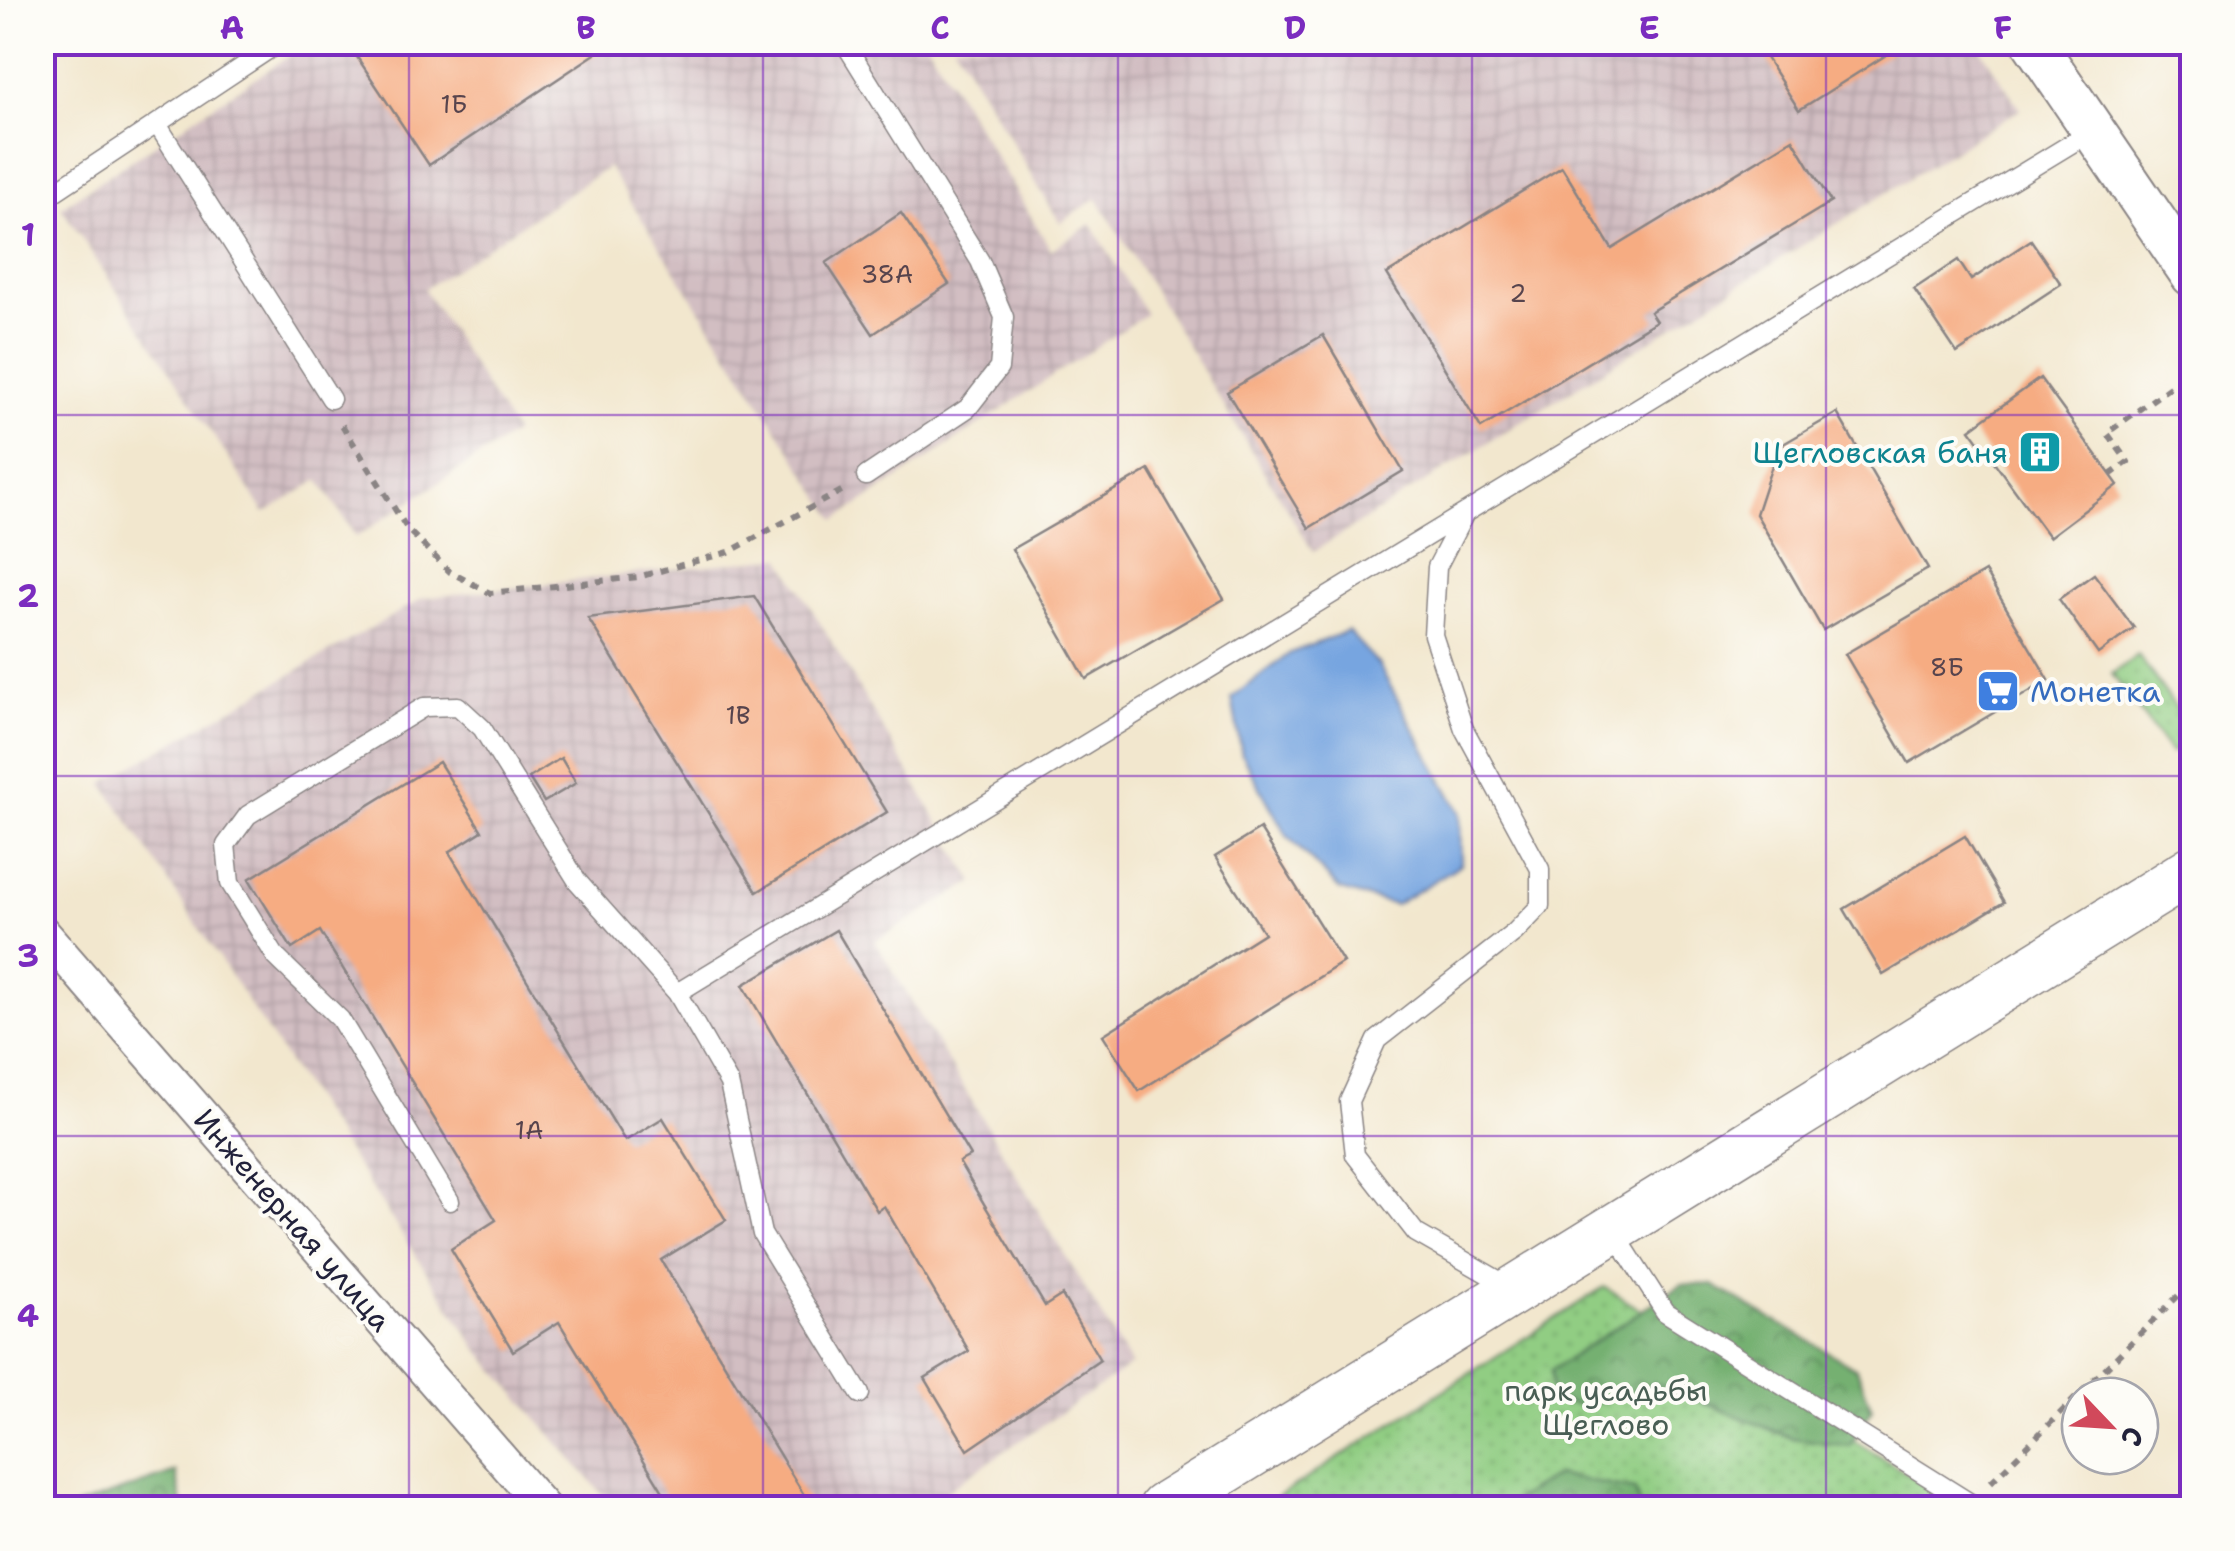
<svg xmlns="http://www.w3.org/2000/svg" width="2235" height="1551" font-family="'Shantell Sans',sans-serif">
  <style>
    .industrial { fill: url(#industrial-grid) }
    .grass { fill: url(#grass-dots); stroke: #5a785f; stroke-width: 2.5 }
    .forest { fill: url(#forest-crowns); stroke: #4b6956; stroke-width: 2.5 }
    .water { fill: #77a5e0; stroke: #4c648e; stroke-width: 2.5 }
    .building { fill: #f6ac82 }
    .lines { fill: none; stroke-linecap: round; stroke-linejoin: round }
    .service-casing { stroke: #8a8484; stroke-width: 21 }
    .minor-casing { stroke: #8a8484; stroke-width: 36 }
    .tertiary-casing { stroke: #8a8484; stroke-width: 46 }
    .secondary-casing { stroke: #8a8484; stroke-width: 51 }
    .path { stroke: #8a8484; stroke-width: 6; stroke-dasharray: 8 8; stroke-linecap: butt }
    .service { stroke: #fff; stroke-width: 18 }
    .minor { stroke: #fff; stroke-width: 32 }
    .tertiary { stroke: #fff; stroke-width: 42 }
    .secondary { stroke: #fff; stroke-width: 48 }
    .grid { fill: none; stroke: #7b2cbf; stroke-width: 2.5; stroke-opacity: 0.55 }
    .labels { text-anchor: middle; dominant-baseline: central; stroke-width: 8; stroke-linejoin: round; paint-order: stroke }
    .number-label { font-size: 25px; fill: #57444d }
    .culture-label { font-size: 30px; fill: #0d838f; stroke: #fdfcf7; text-anchor: end }
    .shop-label { font-size: 30px; fill: #366cbe; stroke: #fdfcf7; text-anchor: start }
    .street-label { font-size: 30px; fill: #22223b; stroke: #fdfcf7 }
    .park-label { font-size: 30px; fill: #495e54; stroke: #fdfcf7 }
    .neatline { fill: none; stroke: #7b2cbf; stroke-width: 4 }
    .grid-label { font-size: 32px; text-anchor: middle; font-weight: bold; fill: #7b2cbf }
  </style>
  <defs>
    <pattern id="industrial-grid" width="8" height="8" patternUnits="userSpaceOnUse" patternTransform="scale(2.5)"><rect width="8" height="8" fill="#d2bec2"/><path d="M0 4h8M4 0v8" fill="none" stroke="#b4a3a8"/></pattern>
    <pattern id="grass-dots" width="8" height="8" patternUnits="userSpaceOnUse" patternTransform="scale(2.5)"><rect width="8" height="8" fill="#91cd83"/><path d="M2 2h.1M6 6h.1" fill="none" stroke="#7db072" stroke-width="1.8" stroke-linecap="round"/></pattern>
    <pattern id="forest-crowns" width="20" height="18" patternUnits="userSpaceOnUse" patternTransform="scale(2.5)"><rect width="20" height="18" fill="#74b071"/><path d="M2 6a3 3 0 1 1 6 0M12 15a3 3 0 1 1 6 0" fill="none" stroke="#5f8f5e"/></pattern>
  </defs>
  <rect width="100%" height="100%" fill="#fdfcf7"/>
  <filter id="ink" filterUnits="userSpaceOnUse"><feTurbulence type="fractalNoise" baseFrequency=".01" numOctaves="2"/><feDisplacementMap in="SourceGraphic" scale="20" xChannelSelector="R" yChannelSelector="G"/><feConvolveMatrix kernelMatrix="1 2 1 2 8 2 1 2 1" color-interpolation-filters="sRGB"/></filter>
  <filter id="wash" filterUnits="userSpaceOnUse"><feTurbulence type="fractalNoise" baseFrequency=".0048" numOctaves="4" result="noise"/><feDisplacementMap in="SourceGraphic" scale="40" xChannelSelector="R" yChannelSelector="G"/><feGaussianBlur stdDeviation="2.25" result="paint"/><feColorMatrix in="noise" values="0 0 0 0 0 0 0 0 0 0 0 0 0 0 0 0 0 1.4 0 .05"/><feComposite in="paint" operator="in"/></filter>
  <g filter="url(#wash)">
    <rect width="100%" height="100%" fill="#f2e7ce"/>
    <path class="industrial" d="M308,43h619l124,207 40,-26 55,90 -310,206 -228,-353 -184,122 91,144 -159,104 -37,-57 -54,33 -204,-306z
      M953,43h1024l43,66 -707,443 -216,-354 -37,25z
      M781,557l193,325 -99,59 256,424 -210,143h-307l-137,-160 -374,-565 320,-185z"/>
    <path class="grass" d="M2138,655l54,75v7l-21,16 -59,-79z
      M1604,1287l317,195 27,26h-687z"/>
    <path class="forest" d="M1682,1284l31,1 144,84 15,40 -22,37 -58,-8 -138,-55 -69,24 -34,-10 -1,-26z
      M176,1472l7,36h-110z
      M1556,1475l79,15 5,18h-138z"/>
    <path class="water" d="M1348,631l30,33 82,148 1,52 -66,41 -55,-15 -53,-54 -45,-81 -10,-57 58,-45z"/>
    <g id="blocks">
      <path class="building" d="M347,42h266l-184,123z
        M1756,42h134l4,8 -95,60z
        M1793,139l38,63 -181,110 6,9 -175,107 -94,-154 175,-107 50,82z
        M901,213l48,71 -76,50 -47,-71z
        M2031,240l30,44 -104,69 -43,-64 44,-29 13,20z
        M1323,335l80,136 -94,57 -82,-136z
        M2040,378l78,107 -69,52 -79,-108z
        M1837,413l91,156 -105,61 -67,-116 22,-67z
        M1149,470l75,129 -138,80 -74,-130z
        M1985,572l64,108 -140,83 -64,-109z
        M2094,574l40,54 -36,26 -39,-55z
        M754,596l133,216 -130,80 -169,-274z
        M561,758l15,25 -32,19 -15,-24z
        M439,762l43,69 -33,21 176,289 38,-23 63,102 -65,40 151,248h-139l-114,-186 -46,29 -62,-102 45,-29 -176,-289 -28,18 -43,-70z
        M1260,829l83,133 -204,129 -36,-56 161,-102 -49,-76z
        M1965,836l39,66 -121,73 -39,-66z
        M836,930l134,226 -11,6 86,144 17,-11 38,65 -132,90 -43,-72 44,-27 -85,-145 -7,5 -134,-226z"/>
    </g>
  </g>
  <g filter="url(#ink)">
    <use href="#blocks" fill-opacity="0" stroke="#8a8484" stroke-width="2.5"/>
    <g class="lines">
      <g class="service-casing">
        <path id="service" d="M844,42l136,219 24,56 -5,51 -31,40 -102,68
          M157,124l174,275
          M42,200l238,-158
          M1464,515l-27,52 -4,68 31,94 76,140v37l-25,26 -138,108 -28,61 6,54 61,78 96,55
          M677,993l1415,-862
          M450,1201l-110,-182 -64,-62 -46,-74 -4,-38 22,-30 176,-108 34,-1 24,22 96,154 99,111 52,90 33,151 98,160
          M1614,1232l51,80 313,196"/>
      </g>
      <g class="minor-casing">
        <path id="minor" d="M42,931l502,577"/>
      </g>
      <g class="tertiary-casing">
        <path id="tertiary" d="M2033,42l159,233"/>
      </g>
      <g class="secondary-casing">
        <path id="secondary" d="M1163,1508l1029,-638"/>
      </g>
      <path class="path" d="M2184,42l8,4
        M342,425l66,105 42,42 40,21 148,-16 91,-25 114,-62
        M2110,475l18,-13 -21,-29 85,-62
        M1991,1482l201,-200"/>
      <use href="#service" class="service"/>
      <use href="#minor" class="minor"/>
      <use href="#tertiary" class="tertiary"/>
      <use href="#secondary" class="secondary"/>
    </g>
  </g>
  <path class="grid" d="M409,42v1466M763,42v1466M1118,42v1466M1472,42v1466M1826,42v1466M42,415h2150M42,776h2150M42,1136h2150"/>
  <defs>
    <g id="building-square" transform="scale(2.25)"><rect x="-9" y="-9" width="18" height="18" rx="4" fill="#0f9aa8" stroke="#fdfcf7"/><path d="M-4-6H4V6H1V3H-1V6H-4ZM-2.5-4.3h1.7v1.8h-1.7ZM.8-4.3h1.7v1.8H.8ZM-2.5-1h1.7V.8h-1.7ZM.8-1h1.7V.8H.8Z" fill="#fff"/></g>
    <g id="supermarket-square" transform="scale(2.25)"><rect x="-9" y="-9" width="18" height="18" rx="4" fill="#3f7fe0" stroke="#fdfcf7"/><path d="M-6-5.5h2.5l.6 2H6L4.5 2H-2.5L-4.4-4H-6ZM-1.5 3.2a1.3 1.3 0 1 0 .1 0ZM3 3.2a1.3 1.3 0 1 0 .1 0Z" fill="#fff"/></g>
  </defs>
  <g fill-rule="evenodd">
    <use href="#building-square" x="2040" y="452"/>
    <use href="#supermarket-square" x="1998" y="691"/>
  </g>
  <g class="labels">
    <g class="number-label">
      <text x="454" y="104">1Б</text>
      <text x="887" y="274">38А</text>
      <text x="1518" y="293">2</text>
      <text x="1947" y="667">8Б</text>
      <text x="738" y="715">1В</text>
      <text x="529" y="1130">1А</text>
    </g>
    <g class="culture-label">
      <text x="2008" y="452">Щегловская баня</text>
    </g>
    <g class="shop-label">
      <text x="2030" y="691">Монетка</text>
    </g>
    <g class="street-label">
      <text transform="translate(293 1220) rotate(49)">Инженерная улица</text>
    </g>
    <g class="park-label">
      <text x="1606" y="1390">парк усадьбы<tspan x="1606" dy="34">Щеглово</tspan></text>
    </g>
  </g>
  <rect width="2235" height="1551" fill="none" stroke="#fdfcf7" stroke-width="110"/>
  <g transform="translate(2110 1426) rotate(115)"><circle r="48" fill="#fdfcf7" stroke="#a5a5ac" stroke-width="2.5"/>
  <path d="M0-8L18 38L0 25L-18 38Z" fill="#d1495b"/>
  <text y="-15" font-size="28" font-weight="bold" text-anchor="middle" fill="#22223b">С</text>
  </g>
  <rect x="55" y="55" width="2125" height="1441" class="neatline"/>
  <g class="grid-label">
    <text x="232" y="39">A</text>
    <text x="586" y="39">B</text>
    <text x="940" y="39">C</text>
    <text x="1295" y="39">D</text>
    <text x="1649" y="39">E</text>
    <text x="2003" y="39">F</text>
    <text x="28" y="246">1</text>
    <text x="28" y="607">2</text>
    <text x="28" y="967">3</text>
    <text x="28" y="1327">4</text>
  </g>
</svg>
